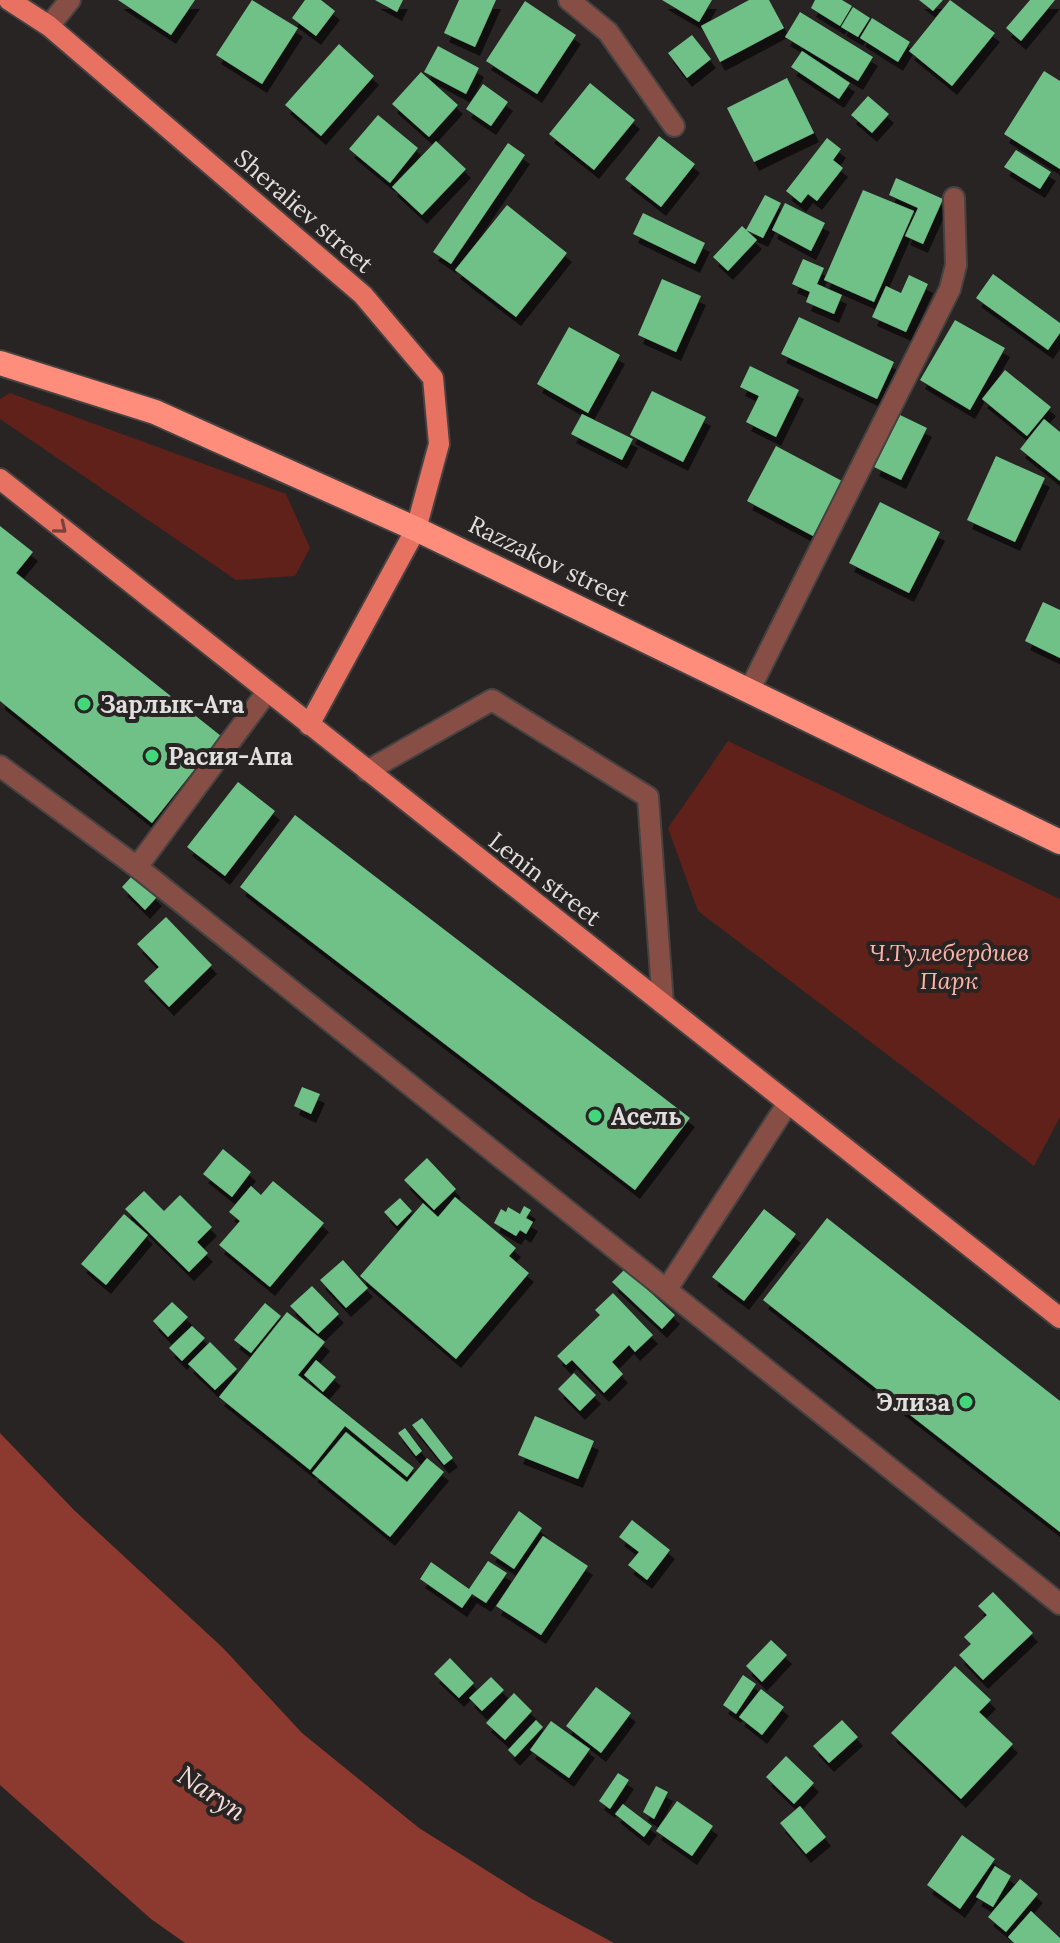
<svg xmlns="http://www.w3.org/2000/svg" width="1060" height="1943" font-family="Lora,serif">
  <style>
    .green { fill: #5f211a }
    .water { fill: #8c392f }
    .building { fill: #70c188; filter: url(#shadow) }
    .lines { fill: none; stroke-linecap: round; stroke-linejoin: round }
    .lane-casing { stroke: #464241; stroke-width: 24 }
    .street-casing { stroke: #464241; stroke-width: 24 }
    .primary-casing { stroke: #464241; stroke-width: 24 }
    .highway-casing { stroke: #464241; stroke-width: 28 }
    .lane { stroke: #874e45; stroke-width: 20 }
    .street { stroke: #874e45; stroke-width: 20 }
    .primary { stroke: #e87262; stroke-width: 20 }
    .highway { stroke: #ff8d7c; stroke-width: 24 }
    .oneway { stroke: #75433c }
    .poi-dot { fill: #42d77b; stroke: #282423; stroke-width: 3 }
    .labels { text-anchor: middle; dominant-baseline: central; stroke-width: 8; stroke-linejoin: round; paint-order: stroke }
    .street-label { font-size: 24px; fill: #e1dede; stroke: #282423 }
    .poi-label { font-size: 24px; font-weight: bold; fill: #e1dede; stroke: #282423; text-anchor: start }
    .park-label { font-size: 24px; font-style: italic; fill: #fdb4a8; stroke: #282423 }
    .water-label { font-size: 26px; font-style: italic; fill: #f7ddd9; stroke: #282423 }
  </style>
  <defs>
    <filter id="shadow"><feDropShadow dx="5" dy="9" stdDeviation="0" flood-color="#0009"/></filter>
  </defs>
  <rect width="100%" height="100%" fill="#282423"/>
  <path class="green" d="M10,393l276,101 24,54 -15,28 -59,4 -236,-161v-20z
    M728,741l332,158v218l-26,49 -336,-255 -30,-83z"/>
  <path class="water" d="M0,1433l74,77 149,138 79,85 117,95 113,71 82,44h-429l-34,-24 -151,-134z"/>
  <path class="building" d="M118,0h77l-24,35z
    M252,0l46,28 -36,56 -46,-29z
    M305,0h16l14,11 -19,25 -24,-18z
    M375,0h28l-6,12z
    M459,0h37l-21,47 -31,-14z
    M662,0h50l-13,22z
    M749,0h20l15,28 -64,34 -19,-36z
    M815,0h27l10,6 -12,20 -29,-18z
    M919,0h24l-10,11z
    M950,0l45,33 -43,53 -43,-35z
    M1030,0h25l-34,41 -15,-13z
    M525,1l51,34 -39,59 -51,-33z
    M853,7l17,11 -12,19 -17,-10z
    M800,12l73,45 -15,24 -73,-44z
    M872,18l38,24 -12,20 -38,-24z
    M692,35l19,24 -24,19 -19,-25z
    M339,44l35,32 -53,60 -36,-31z
    M438,46l41,22 -13,26 -42,-22z
    M802,51l48,32 -11,16 -48,-32z
    M1044,71l16,10v88l-56,-35z
    M421,72l37,33 -29,32 -37,-33z
    M787,78l27,55 -60,29 -27,-54z
    M590,83l45,37 -41,50 -45,-36z
    M483,84l25,18 -17,24 -25,-17z
    M868,96l21,18 -17,19 -21,-18z
    M378,115l40,33 -28,35 -41,-34z
    M659,136l36,28 -34,43 -36,-28z
    M827,138l14,11 -8,11 10,8 -26,33 -9,-7 -7,9 -15,-12z
    M436,141l30,28 -44,46 -30,-28z
    M508,143l17,12 -74,109 -18,-12z
    M1016,150l35,22 -11,17 -36,-22z
    M896,178l47,21 -20,45 -18,-8 13,-28 -29,-13z
    M863,190l51,21 -40,91 -50,-22z
    M765,195l16,8 -18,35 -17,-8z
    M785,203l40,20 -14,28 -39,-21z
    M507,205l60,48 -51,64 -61,-47z
    M643,213l62,30 -10,21 -62,-30z
    M742,226l15,14 -29,31 -15,-14z
    M803,259l21,9 -7,16 25,11 -8,19 -28,-12 4,-10 -18,-8z
    M993,274l67,49v10l-12,17 -72,-52z
    M909,275l19,9 -22,48 -34,-15 14,-31 15,7z
    M662,279l39,17 -25,56 -38,-17z
    M799,317l95,45 -17,37 -96,-45z
    M955,320l50,28 -35,62 -50,-30z
    M569,327l51,28 -32,58 -51,-29z
    M750,366l49,24 -23,47 -30,-15 13,-26 -19,-9z
    M1005,370l46,37 -24,29 -45,-37z
    M652,391l54,26 -23,45 -53,-27z
    M582,414l51,25 -11,21 -51,-26z
    M900,415l27,13 -26,52 -27,-13z
    M1044,419l16,13v49l-40,-32z
    M776,446l66,35 -29,55 -66,-35z
    M996,456l49,22 -30,64 -48,-22z
    M880,502l60,30 -31,61 -60,-30z
    M0,526l33,26 -17,21 205,163 -69,87 -152,-122z
    M1043,602l17,8v48l-35,-17z
    M238,782l37,29 -50,65 -38,-29z
    M295,815l395,303 -55,72 -395,-303z
    M133,875l24,22 -12,13 -23,-23z
    M166,917l46,48 -43,42 -25,-26 15,-14 -22,-23z
    M302,1087l18,7 -9,20 -17,-8z
    M223,1149l28,23 -19,25 -29,-23z
    M427,1158l29,31 -22,21 -30,-30z
    M273,1181l51,42 -54,64 -51,-42 21,-24 -11,-9 22,-26 10,9z
    M144,1191l20,20 16,-16 32,32 -15,15 11,11 -19,19 -64,-63z
    M455,1197l61,51 -7,8 20,17 -73,86 -96,-83 63,-73 15,14z
    M400,1198l12,13 -15,15 -13,-14z
    M524,1206l7,4 -5,8 7,4 -7,12 -6,-4 -4,6 -22,-13 7,-14 5,3 2,-5 12,7z
    M764,1209l32,25 -52,67 -32,-24z
    M124,1214l24,21 -42,50 -25,-21z
    M827,1218l233,183v131l-297,-232z
    M343,1260l25,28 -22,20 -26,-28z
    M625,1269l50,46 -13,14 -50,-47z
    M312,1286l27,28 -21,20 -28,-28z
    M613,1293l40,42 -18,17 -6,-7 -17,17 11,12 -19,19 -32,-33 -6,5 -9,-9 43,-41 -5,-5z
    M172,1302l16,15 -20,20 -15,-16z
    M265,1303l16,13 -30,37 -17,-13z
    M287,1312l38,30 -27,33 116,93 -7,9 -62,-51 -35,44 -91,-73z
    M192,1326l13,12 -23,23 -13,-13z
    M210,1342l27,27 -22,21 -27,-26z
    M316,1360l20,17 -13,15 -19,-17z
    M574,1373l22,22 -16,16 -22,-22z
    M535,1416l59,25 -16,38 -60,-24z
    M422,1418l31,40 -9,7 -32,-40z
    M405,1428l17,23 -6,5 -18,-23z
    M346,1432l61,50 20,-24 17,14 -54,65 -78,-64z
    M519,1511l23,17 -28,41 -24,-16z
    M632,1520l38,30 -23,30 -19,-15 11,-13 -20,-15z
    M543,1536l45,30 -47,69 -45,-29z
    M488,1561l19,12 -21,30 -14,-9 -10,14 -42,-29 11,-17 38,27z
    M993,1592l40,41 -50,47 -24,-25 12,-11 -7,-7 23,-22 -9,-9z
    M771,1640l16,15 -25,27 -16,-16z
    M450,1658l24,25 -15,15 -25,-24z
    M955,1666l36,34 -12,12 34,32 -52,55 -70,-66z
    M743,1675l13,9 -20,30 -13,-9z
    M491,1677l13,13 -22,21 -13,-13z
    M596,1687l35,26 -30,40 -35,-27z
    M761,1689l23,18 -22,28 -23,-18z
    M514,1693l18,18 -27,29 -19,-17z
    M536,1720l7,7 -28,30 -7,-7z
    M842,1720l16,17 -29,26 -16,-17z
    M551,1721l39,28 -21,29 -39,-28z
    M786,1756l28,27 -20,21 -28,-27z
    M618,1773l11,7 -19,29 -11,-8z
    M656,1786l12,6 -14,27 -11,-7z
    M677,1801l36,25 -21,30 -36,-25z
    M623,1804l29,22 -8,11 -29,-23z
    M800,1806l26,31 -20,17 -26,-31z
    M962,1835l33,24 -35,50 -33,-24z
    M995,1866l16,10 -18,31 -17,-10z
    M1020,1879l18,15 -32,38 -18,-15z
    M1031,1911l29,27v5h-46l-6,-6z"/>
  <g class="lines">
    <g class="lane-casing">
      <path id="lane" d="M367,771l125,-71 156,97 15,207"/>
    </g>
    <g class="street-casing">
      <path id="street" d="M569,0l39,32 66,94
        M49,26l21,-26
        M750,689l200,-400 6,-24 -2,-67
        M0,766l137,101 923,737
        M137,867l130,-175
        M667,1289l121,-186"/>
    </g>
    <g class="primary-casing">
      <path id="primary" d="M9,0l40,26 314,269 70,83 6,66 -23,85 -107,196
        M0,479l1060,839"/>
    </g>
    <g class="highway-casing">
      <path id="highway" d="M0,363l155,49 261,117 644,313"/>
    </g>
    <use href="#lane" class="lane"/>
    <use href="#street" class="street"/>
    <use href="#primary" class="primary"/>
    <use href="#highway" class="highway"/>
  </g>
  <defs><path id="oneway-chevron" d="M-2-3.5L2.5 0L-2 3.5" fill="none" stroke-width="1.6" stroke-linecap="round" stroke-linejoin="round" transform="scale(2)"/></defs>
  <use class="oneway" href="#oneway-chevron" transform="translate(61 528) rotate(39)"/>
  <g class="poi-dot">
    <circle cx="84" cy="704" r="8"/>
    <circle cx="152" cy="756" r="8"/>
    <circle cx="595" cy="1116" r="8"/>
    <circle cx="966" cy="1402" r="8"/>
  </g>
  <g class="labels">
    <g class="street-label">
      <text transform="translate(304 211) rotate(41)">Sheraliev street</text>
      <text transform="translate(549 561) rotate(26)">Razzakov street</text>
      <text transform="translate(545 879) rotate(38)">Lenin street</text>
    </g>
    <g class="poi-label">
      <text x="100" y="704">Зарлык-Ата</text>
      <text x="168" y="756">Расия-Апа</text>
      <text x="611" y="1116">Асель</text>
      <text x="950" y="1402" text-anchor="end">Элиза</text>
    </g>
    <g class="park-label">
      <text x="949" y="952">Ч.Тулебердиев<tspan x="949" dy="28">Парк</tspan></text>
    </g>
    <g class="water-label">
      <text transform="translate(212 1793) rotate(34)">Naryn</text>
    </g>
  </g>
</svg>
